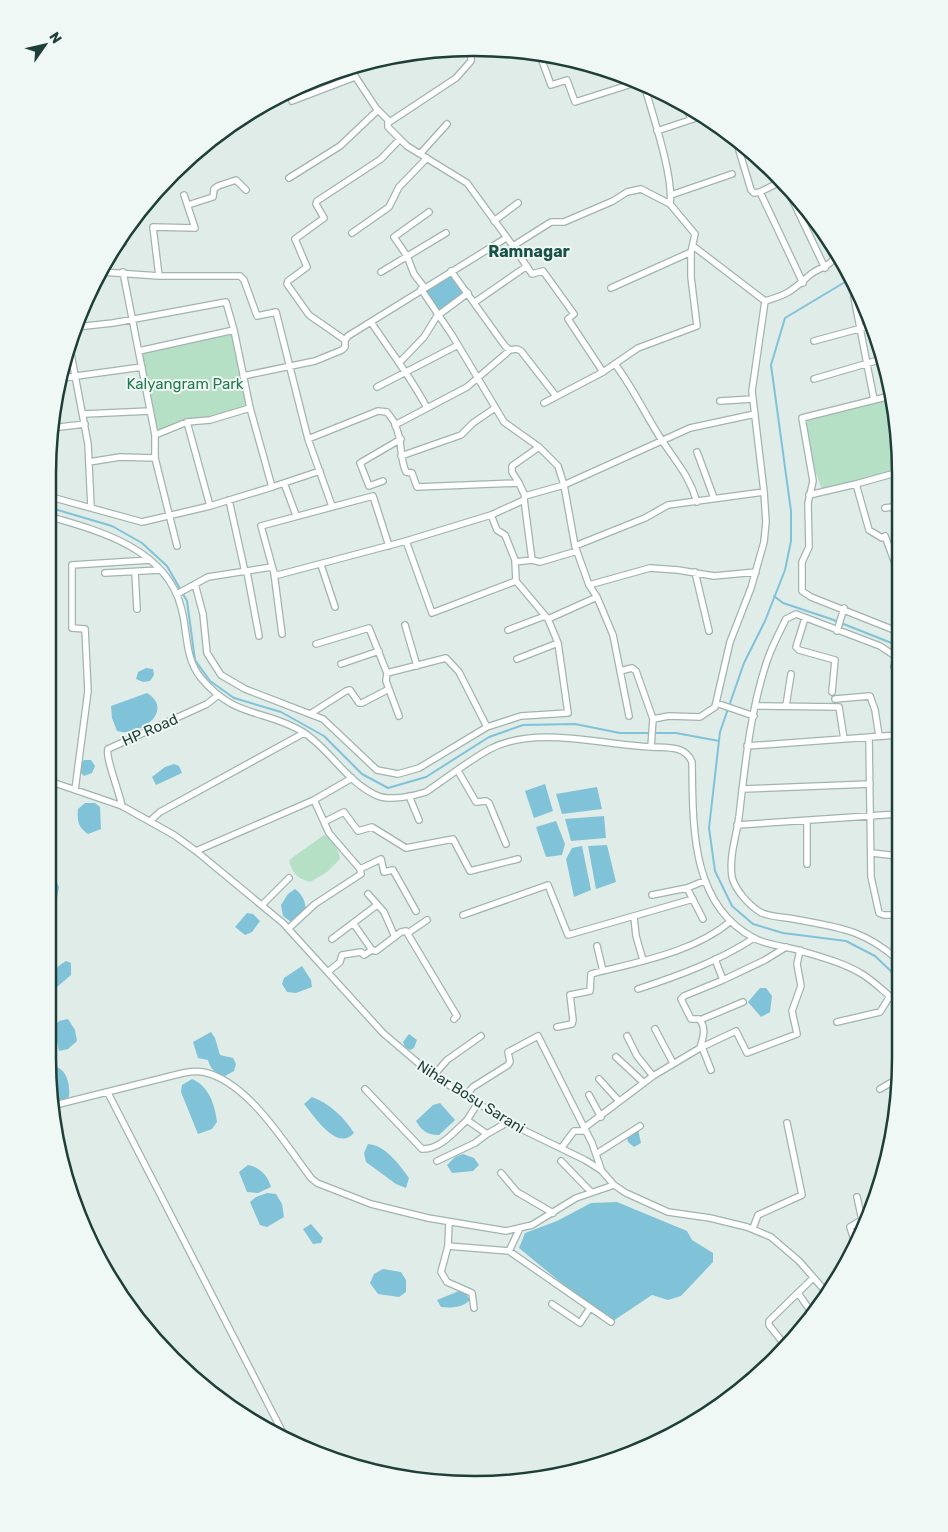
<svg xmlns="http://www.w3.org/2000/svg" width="948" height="1532" font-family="Rubik,sans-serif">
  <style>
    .green { fill: #b5e0c5 }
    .water { fill: #80c2d8 }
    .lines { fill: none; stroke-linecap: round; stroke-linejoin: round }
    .stream { stroke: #80c2d8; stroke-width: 2 }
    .street-casing { stroke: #a1b4af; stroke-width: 8 }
    .street { stroke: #fff; stroke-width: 5.5 }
    .labels { text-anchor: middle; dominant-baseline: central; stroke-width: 4; stroke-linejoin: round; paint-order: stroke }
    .park-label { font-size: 15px; fill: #24794d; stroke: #f0f8f5 }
    .street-label { font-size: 15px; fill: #1e3e38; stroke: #f0f8f5 }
    .neighbourhood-label { font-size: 16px; font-weight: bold; fill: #185249; stroke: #f0f8f5 }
    .rim { fill: none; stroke: #1e3e38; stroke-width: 2.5 }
  </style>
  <rect width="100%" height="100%" fill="#dfece7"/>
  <path class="green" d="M233,333l14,73 -90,26 -18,-78 3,-1v-2z
    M890,397l10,49 -1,29 -76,17 -13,-35 -5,-38z
    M324,835c9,3 15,16 16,24l-13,13 -17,10c-12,-3 -19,-10 -21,-22z"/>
  <path class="water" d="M345,68l2,2 -6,11 -12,1 -37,16 -1,-7z
    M450,273l15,19 -26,19 -14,-22z
    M146,668l7,1 1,6 -4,6 -7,1 -7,-3 2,-7z
    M147,693c29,18 -9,45 -30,38l-5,-13 -1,-12z
    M84,760h7l4,6 -3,7 -8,3 -4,-4v-7z
    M174,764l5,2 3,7 -26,12 -4,-8 13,-10z
    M545,784l8,27 -19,7 -9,-27z
    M597,787l5,22 -40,5 -6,-20z
    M85,803h10l5,4 1,22 -13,5c-10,-7 -11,-13 -10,-25z
    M604,816l2,22 -35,3 -6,-22z
    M556,821l9,23 -3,11 -16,2 -10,-30z
    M607,845l9,37 -20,7 -8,-43z
    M582,846l9,44 -17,7 -8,-38 6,-11z
    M49,867l10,20 -2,11 -9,6z
    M295,889c8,6 10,12 11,21l-15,12 -8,-6 -2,-11 7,-11z
    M247,913l6,1 7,7 -8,11 -7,3 -10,-8z
    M66,961l5,2v12l-14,12 -4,-4c-2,-11 3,-16 13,-22z
    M302,966l9,14 1,7 -16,6 -9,-1 -5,-8 2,-6z
    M760,988h6l6,8 -2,16 -9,5 -13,-15z
    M68,1019l7,11 2,11 -9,8 -9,2 -5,-24 5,-6z
    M211,1032l4,6 5,17 13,3 3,6 -2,7 -9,5c-10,-3 -14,-6 -17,-16l-10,-2 -5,-16z
    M409,1034l8,6 -3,8 -4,2 -5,-3 -2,-5z
    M57,1067c11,5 13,19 12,30l-13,6 -7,-33z
    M192,1079c17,7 23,26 25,43l-5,7 -14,5 -17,-42 1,-7z
    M312,1097c17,6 33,21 42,36 -17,19 -39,-16 -50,-29z
    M440,1103l15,17 -16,15c-12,0 -17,-4 -23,-14l17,-16z
    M638,1129l3,14 -7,4 -6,-5 -2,-9z
    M368,1144c17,1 31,20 41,34l-3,10 -10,-4 -30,-22 -2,-9z
    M463,1154l11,4 5,7 -6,6 -21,2 -5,-8 8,-8z
    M248,1165c12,2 20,11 23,22l-13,6 -11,-1 -8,-20z
    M267,1193l9,1 6,10 2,13 -17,10 -7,-2 -10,-23 6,-5z
    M617,1202l70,29 5,9 21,13v9l-32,34 -13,4 -16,-5 -39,26 -32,-22 -62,-51 6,-15 32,-12 34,-18z
    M311,1224l12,14 -2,5 -8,1 -10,-15z
    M383,1269l18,3 5,8v12l-7,5 -21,-3 -8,-11 4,-9z
    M459,1291l7,3 4,6c-8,8 -19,8 -29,7l-4,-7z"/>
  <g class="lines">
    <path class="stream" d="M850,275l-5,7 -60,36 -14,47 20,146v30l-6,29 -20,51 -21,42 -24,69 -11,96 6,43 17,35 21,18 30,9 63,8 29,15 22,21
      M51,508l61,18 30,17 25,23 20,35 8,59 15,21 24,17 47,14 43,24 38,38 26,14 38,-11 63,-40 34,-12 52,-1 45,9h56l43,8
      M774,596l9,7 48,16 68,27"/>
    <g class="street-casing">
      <path id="street" d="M540,55l11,30 16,-5 8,22 63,-20
        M349,67l27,41 12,12v7l19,19 60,37 46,63 38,-24h13l49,-21 14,-9 14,-3 29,15 25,30 -4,18v25l6,49 -59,22 -35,24 -59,31
        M644,84c8,30 30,92 26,120
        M292,101l63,-24
        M686,106l5,13
        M388,123l68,-45 15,-17v-12
        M657,131l45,-15
        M735,137l16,53 3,3 6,-1 43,91
        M420,154l27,-30
        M186,161l7,-2
        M775,175l3,8
        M289,178l51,-32 38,-36
        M785,184l40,84
        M760,192l22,-11
        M671,195l61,-21
        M188,205l25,-8 1,-8 4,-3 18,-6 10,10
        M494,221l24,-18
        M820,228l14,30
        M352,233l37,-26 10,-20 28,-29
        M119,244l4,-1
        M513,246l19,28 11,-3 31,43 -6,5 35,53
        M693,246l72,55c25,-7 27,-11 46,-27 10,-7 22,-9 26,-21
        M451,271l54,75 5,4 7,-1 4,2 35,45
        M102,272l57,4h81l4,4 13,36 19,-4 32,127 24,67
        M123,272l32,163v23l22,88
        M381,272l65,-39
        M159,276l-6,-49 42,1 -11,-33
        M424,287l-10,-13 -7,-18 -13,-19 35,-25
        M611,288l80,-36
        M421,289l31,46 52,87 35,25 19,19 6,19 11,61 14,39 8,12 -49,22
        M858,293l-4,4 20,103
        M765,301l-13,90 12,101 2,30 -2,20 -13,46 -21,54 -15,65 -15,10 -31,-1 -16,3 -2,28c16,1 34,-2 41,15 1,62 -2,143 62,176 14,8 32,8 47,13 20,6 43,12 61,23 13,8 23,19 35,28
        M475,302l52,-36
        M371,322c19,29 40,55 56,86
        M76,327l37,-4 113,-21 8,28 16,78 22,79 -62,19 -23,-84
        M345,340l-36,-25 -22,-31 1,-3 19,-14 -12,-28 29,-21 -8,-14 1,-3 64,-42 19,-20
        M814,341l59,-16
        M70,349l18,95 3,63
        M510,350l-43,37 -72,38c9,18 3,29 11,47l6,1 5,14 102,-4 6,13
        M139,351l95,-21
        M400,362l24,-25 13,-21 31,-23
        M615,364c18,24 30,50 46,75 15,23 28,36 36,63
        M243,376l72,-15 27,-11 3,-3v-7l3,-4 158,-98
        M62,378l80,-11
        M814,379l68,-20
        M377,387l81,-42
        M890,396l-88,22 11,63 -5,22 1,44 -7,15v29l9,6 88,35
        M720,401l33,-2
        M84,414l66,-3
        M51,428l34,-4
        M155,435l32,-13 23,-2 40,-12
        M308,439l70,-28 9,1 8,11
        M697,452l17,46
        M401,456l60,-21 12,-12 22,-15
        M89,462l31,-5 35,1
        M383,481l-14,5 -9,-23 41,-24
        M284,483l12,32
        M519,483l-7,-11v-6l27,-19
        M856,484l43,-12
        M272,487l48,-16
        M809,495l47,-11 13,46 13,8 3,-2 14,38
        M51,497l91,25 68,-16
        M229,500l16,72
        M885,508l14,-2
        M491,515l33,-15
        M51,517c49,14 115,32 130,90 7,24 3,50 20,71 34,41 64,31 102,54 27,17 44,51 75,64 12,5 36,0 48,-4 21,-14 42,-31 64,-43 46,-24 112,-4 161,-2
        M899,531v-5
        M406,541l85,-26 6,15 8,5 10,25 1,21
        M575,546l70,-28 23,-13 96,-13
        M532,560l-8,-61 1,-3 39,-11 126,-57 65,-14
        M515,562l17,-2 8,2 37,-11
        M321,565l14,42
        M135,572l2,37
        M247,572l12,64
        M695,572l14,59
        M105,573l55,-3
        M274,573l8,61
        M195,584l8,30 4,39 14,22 24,14 78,30 54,51 21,4 21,-6 68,-41
        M589,585l61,-17 28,2 36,6 42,-4
        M177,594l31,-17 64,-10
        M597,597l16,38 16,81
        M805,618l-9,29 3,3 36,10 -3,32
        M405,625l12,41
        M508,630l37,-14
        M837,631l7,-23
        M316,644l53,-16 18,45 59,-15 13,14 28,55 34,-11 47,-3 -10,-70 -10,-24 -32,-38 -84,32 -26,-72 -128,34 -4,-2 -13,-47 112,-30 16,50
        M517,659l41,-16
        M341,664l38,-13
        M894,667l5,11
        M620,671l12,-3 4,3 17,48
        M387,673l-1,8 13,35
        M835,699l35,-3 5,14 4,26
        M716,703l38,13
        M756,706l83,1 5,32
        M786,706l5,-32
        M310,714l36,-23 4,-1 9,13h3l27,-14
        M869,737l2,140 8,36 5,2h14
        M747,746l151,-11
        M458,771l18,31 10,-1 3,2 17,41
        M49,781l73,25 52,29 22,16 87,72 100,110 48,41 82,51 72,35 16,10 13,15 12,8 42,19 42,6 37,9 24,10 28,24 28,32
        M742,789l128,-5
        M75,790l13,-99 -3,-62 -13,-1v-63l78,-5
        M409,796l10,24
        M122,806c-2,-12 -17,-49 -14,-57l99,-45 10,-8
        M150,821l10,-9 144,-79
        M807,821v43
        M324,822l20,-10 14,19 14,-4 34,21 47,-9 17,32 48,-12
        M737,825l161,-11
        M196,851l118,-51 38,-22
        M872,853l26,3
        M360,869l21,-10 3,13 9,-2 23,41
        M368,894l16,18 11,25
        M652,895l35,-7
        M262,905l27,-27
        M463,915l85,-30 20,50 125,-36
        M634,917l2,19 7,24
        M703,919l-16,-31 17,-7
        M353,923l19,27
        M289,928l26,-24 46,-30 -1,-5 -31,-36 -15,-33
        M408,933l19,-13
        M332,939l45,-34
        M597,946l6,25
        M898,960c-35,-31 -61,-33 -104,-41 -10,-2 -25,-2 -34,-7 -11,-7 -25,-22 -28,-35 -3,-21 4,-39 7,-60 6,-51 11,-104 27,-153 5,-16 13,-31 20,-45l10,-5 84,32 18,12
        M329,971l11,-9 2,-7 19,-3 3,3 8,-5 4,1 25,-19 5,-1 51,85 -3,3
        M723,980l42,-20 21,-13
        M638,989c40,-13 81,-28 116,-51
        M700,1020l43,-18
        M837,1022l43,-10 10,-16
        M557,1027l15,-3 1,-4 -3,-25 20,-4 1,-17c46,-12 102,-21 140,-53
        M655,1029l18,34
        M627,1036l10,20 16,20
        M702,1047l9,23
        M700,1048l36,-17 11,22 50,-19 -5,-23 9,-25 -4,-22 3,-14
        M616,1057l28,26
        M433,1076l14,-16 34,-24
        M599,1079l20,22
        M365,1089l57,60c18,1 33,-18 45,-29l20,14 21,-12
        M880,1089l17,-10
        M108,1093l175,340
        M466,1095l7,-8 35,-22 2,-3 -2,-10 30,-16 54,107 9,26
        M589,1095l12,22
        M55,1105l128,-32c6,-1 14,-2 20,-1 45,9 82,72 108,106l6,5 54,21 57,14 78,13 26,-6 44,-27 38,-13
        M467,1120l11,-17
        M584,1128l69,-52 47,-28c3,-10 7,-20 -1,-29h-8l-10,-20 3,-3 39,-16 -8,-21
        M562,1147l12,-16h11
        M596,1154l44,-28
        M437,1161l38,-18 12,-9
        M561,1161l30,31
        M501,1173l16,19 36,21
        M449,1222l-1,24 -7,26 6,10 25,11 2,15
        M753,1228l5,-13 44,-20 -15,-72
        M855,1243l-5,-16 12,-7 -5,-23
        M448,1246l61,5 102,71
        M509,1251l11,-23
        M798,1293l16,23
        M552,1304l28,19 10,-15
        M784,1344l-15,-19v-4l44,-43"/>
    </g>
    <use href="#street" class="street"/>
  </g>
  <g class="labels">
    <g class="park-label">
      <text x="185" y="384">Kalyangram Park</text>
    </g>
    <g class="street-label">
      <text transform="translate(150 730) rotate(-24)">HP Road</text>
      <text transform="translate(471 1097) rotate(32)">Nihar Bosu Sarani</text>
    </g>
    <g class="neighbourhood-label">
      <text x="529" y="251">Ramnagar</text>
    </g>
  </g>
  <path d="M0 0H948V1532H0ZM474 56H474A418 418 0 0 1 892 474V1058A418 418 0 0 1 474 1476H474A418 418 0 0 1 56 1058V474A418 418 0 0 1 474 56Z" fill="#f0f8f5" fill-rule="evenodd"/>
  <path class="rim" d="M474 56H474A418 418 0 0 1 892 474V1058A418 418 0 0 1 474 1476H474A418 418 0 0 1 56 1058V474A418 418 0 0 1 474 56Z"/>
  <g transform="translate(45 45) rotate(56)" stroke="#f0f8f5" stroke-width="4" paint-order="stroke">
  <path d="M0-4L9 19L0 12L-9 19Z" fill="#1e3e38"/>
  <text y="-8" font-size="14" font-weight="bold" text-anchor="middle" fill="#1e3e38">N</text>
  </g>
</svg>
